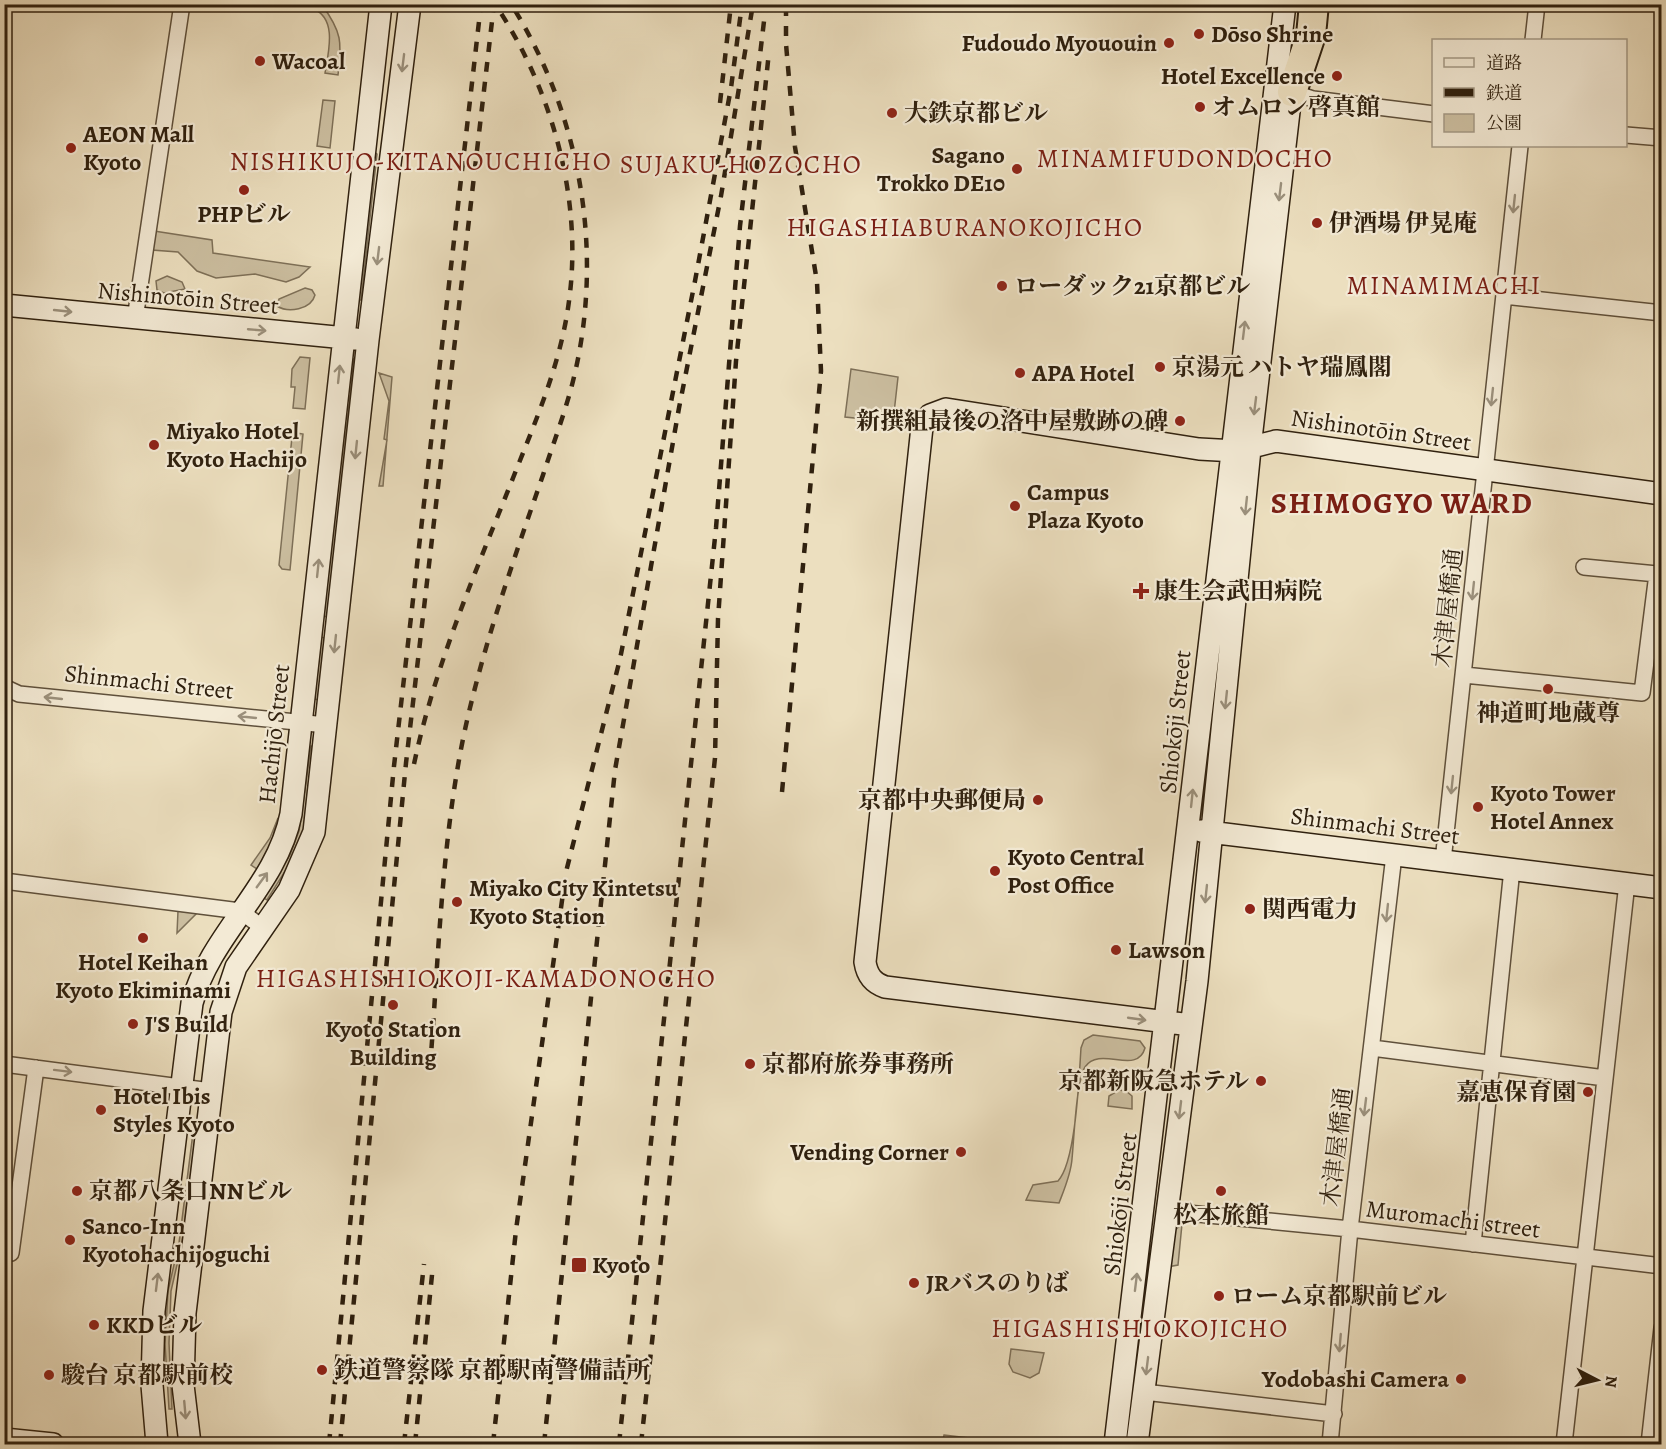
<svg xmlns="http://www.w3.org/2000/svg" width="1666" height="1449" font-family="Alegreya,'Noto Serif JP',serif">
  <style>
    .green { fill: #ccbfa1; stroke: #7e7058; stroke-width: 1.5 }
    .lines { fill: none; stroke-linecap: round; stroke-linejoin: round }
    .street-casing { stroke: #5f503b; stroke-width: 18 }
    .secondary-casing { stroke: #30210f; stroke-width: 24 }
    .highway-casing { stroke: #30210f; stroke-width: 32 }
    .street { stroke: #f3ead5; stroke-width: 15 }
    .secondary { stroke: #f3ead5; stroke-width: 21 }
    .highway { stroke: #ecdfbf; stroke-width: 28 }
    .rail { stroke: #30210f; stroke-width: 4.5; stroke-dasharray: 10 10; stroke-linecap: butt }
    .oneway { stroke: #9b907c }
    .poi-dot { fill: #8f2418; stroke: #f3ead5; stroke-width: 2 }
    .labels { text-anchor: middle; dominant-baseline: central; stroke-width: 4.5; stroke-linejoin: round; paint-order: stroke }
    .poi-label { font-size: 24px; font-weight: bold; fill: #30210f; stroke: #f3ead5; text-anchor: start }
    .street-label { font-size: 24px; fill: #30210f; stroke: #f3ead5 }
    .neighbourhood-label { font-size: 26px; letter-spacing: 1.5px; fill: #7a1f14; stroke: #f3ead5 }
    .district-label { font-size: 30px; font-weight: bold; letter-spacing: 1.5px; fill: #7a1f14; stroke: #f3ead5 }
  </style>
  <rect width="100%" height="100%" fill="#ecdfbf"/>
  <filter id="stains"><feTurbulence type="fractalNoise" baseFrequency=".00333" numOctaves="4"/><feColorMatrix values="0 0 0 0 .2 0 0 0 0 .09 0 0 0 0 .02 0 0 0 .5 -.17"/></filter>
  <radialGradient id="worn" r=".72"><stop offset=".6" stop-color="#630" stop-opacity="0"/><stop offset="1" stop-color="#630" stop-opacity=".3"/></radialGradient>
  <path class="green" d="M280,5h42c20,27 20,37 16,70l-13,-2c3,-19 13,-55 -12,-64 -9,-4 -23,-3 -33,-4z
    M323,100l12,1 -5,47 -13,-2z
    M373,151l4,3 -16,146h-5z
    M154,231l58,9 1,13 97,14 -11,10 -13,5 -31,-8 -39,4 -19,-7 -19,-19 -26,-2z
    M167,276l15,6 3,7 -21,4 -7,-3 -1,-9z
    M305,288l7,2 3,5c-4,15 -27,18 -38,11l2,-7z
    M300,357l10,1 -5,51 -12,-1 2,-21h-4l1,-18z
    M349,358l5,1 -26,258 -5,-1z
    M851,369l47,8 -5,45 -48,-5z
    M379,373l13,4 -9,109h-4l8,-46 -3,-1 5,-38z
    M297,433l6,1 -13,136 -8,-1 -3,-4 13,-128z
    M320,637l6,1 -7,62 -5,-1z
    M311,746l4,1 -12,85 -9,25 -27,43 -3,-2 26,-43 9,-24z
    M278,818l-7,26 -14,25 -6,-4 19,-27z
    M178,911l19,2 -20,20z
    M1093,1035l47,6 5,7c-8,28 -45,-3 -60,19 -9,15 -11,73 -13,92 -1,15 -8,31 -13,44l-33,-3 7,-15 25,-4c18,-19 21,-104 23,-133l3,-8z
    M1119,1090l7,1 6,5v13l-24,-3 1,-10z
    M194,1125h3l-15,118 -11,48 -2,52 3,66h-3l-4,-65 3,-53 11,-48z
    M1182,1224l-4,41 -11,2 6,-35z
    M1011,1349l33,4 -5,20 -9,5 -17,-6 -4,-8z
    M944,1435l76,9h-44l-33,-4z"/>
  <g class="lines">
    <g class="street-casing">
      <path id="street" d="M1533,40l4,-36
        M1292,92l21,7 121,15
        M1626,135l36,3
        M1504,296l158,17
        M135,319l47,-315
        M1464,675l178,18 15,-119 -73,-7
        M4,687l15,7 307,31
        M1443,861l77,-715
        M4,881l236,30 22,16
        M1372,1048l233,30
        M4,1064l207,27
        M1167,1211l183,18 312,37
        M1473,1244l39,-375
        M11,1253l25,-185
        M1144,1392l190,22
        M1330,1444l20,-215 44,-374
        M1564,1444l63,-561
        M1649,1444l13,-116"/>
    </g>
    <g class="secondary-casing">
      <path id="secondary" d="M4,305l352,34
        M1201,831l461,57
        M1191,1025l-306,-38c-12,-4 -18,-12 -20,-25l57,-535 8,-12 16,-6 253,40 37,2 40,-10 386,53
        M4,1439l49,5
        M157,1444l-5,-59 2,-74 38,-308c19,-70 85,-117 99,-189l90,-810
        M190,1444l-7,-59 2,-72 36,-301 15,-45 53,-77 25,-58 54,-492 42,-336
        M1115,1444c61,-479 110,-960 170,-1440
        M1137,1444l60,-463 54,-542 42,-362"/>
    </g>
    <g class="highway-casing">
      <path id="highway" d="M1292,92l19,-57 3,-31"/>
    </g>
    <use href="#street" class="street"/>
    <use href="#secondary" class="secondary"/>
    <use href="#highway" class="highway"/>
    <path class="rail" d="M720,103l11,-99
      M414,764c21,-99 62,-193 99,-286 23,-58 48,-115 56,-177 14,-102 -17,-212 -74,-297
      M782,792l39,-421 -4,-89 -22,-135 -9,-103v-40
      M430,1068c9,-115 12,-244 39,-356 19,-80 47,-159 74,-237 10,-31 22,-62 30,-94 32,-128 8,-266 -62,-377
      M329,1444l65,-678 87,-762
      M340,1444l66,-681 88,-759
      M404,1444l20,-180
      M415,1444l18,-179
      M493,1444l23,-214 50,-358 54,-213 75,-378 36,-193 11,-84
      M544,1444l71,-674 64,-362 42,-212 32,-192
      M619,1444l97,-916 24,-302 26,-222
      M641,1444l74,-686 3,-139 18,-258 33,-309"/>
  </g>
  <defs><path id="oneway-shaft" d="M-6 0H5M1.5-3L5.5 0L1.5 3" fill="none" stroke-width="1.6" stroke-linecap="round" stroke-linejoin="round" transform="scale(1.5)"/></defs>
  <g class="oneway">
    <use href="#oneway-shaft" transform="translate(403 63) rotate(97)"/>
    <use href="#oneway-shaft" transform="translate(1280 192) rotate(97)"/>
    <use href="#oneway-shaft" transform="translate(1514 204) rotate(96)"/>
    <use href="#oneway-shaft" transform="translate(378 256) rotate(97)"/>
    <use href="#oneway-shaft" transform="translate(63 311) rotate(6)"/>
    <use href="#oneway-shaft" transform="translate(257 330) rotate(5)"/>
    <use href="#oneway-shaft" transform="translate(1244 330) rotate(-83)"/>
    <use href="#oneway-shaft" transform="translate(339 374) rotate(-84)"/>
    <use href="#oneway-shaft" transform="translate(1492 397) rotate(96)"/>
    <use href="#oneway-shaft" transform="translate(1255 406) rotate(97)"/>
    <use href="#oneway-shaft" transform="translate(356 450) rotate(96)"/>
    <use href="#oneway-shaft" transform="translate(1246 506) rotate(96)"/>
    <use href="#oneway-shaft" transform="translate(318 568) rotate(-84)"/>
    <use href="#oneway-shaft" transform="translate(1473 591) rotate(96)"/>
    <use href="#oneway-shaft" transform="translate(335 644) rotate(96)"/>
    <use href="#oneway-shaft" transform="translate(53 698) rotate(-174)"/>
    <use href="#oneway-shaft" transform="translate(1226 700) rotate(96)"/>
    <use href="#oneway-shaft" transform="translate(247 717) rotate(-174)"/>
    <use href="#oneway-shaft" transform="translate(1452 785) rotate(96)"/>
    <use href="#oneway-shaft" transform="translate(1192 798) rotate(-84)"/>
    <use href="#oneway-shaft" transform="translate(262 880) rotate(-54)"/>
    <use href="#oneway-shaft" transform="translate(1206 894) rotate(96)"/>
    <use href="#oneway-shaft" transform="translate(1387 913) rotate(96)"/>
    <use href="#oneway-shaft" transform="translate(1137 1019) rotate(8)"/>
    <use href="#oneway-shaft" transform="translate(63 1071) rotate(7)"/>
    <use href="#oneway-shaft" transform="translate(1365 1107) rotate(97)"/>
    <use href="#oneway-shaft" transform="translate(1180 1110) rotate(97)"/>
    <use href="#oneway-shaft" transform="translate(157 1282) rotate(-83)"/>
    <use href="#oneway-shaft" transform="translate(1136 1282) rotate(-83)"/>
    <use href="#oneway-shaft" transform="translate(1340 1343) rotate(95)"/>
    <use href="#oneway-shaft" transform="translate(1147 1366) rotate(97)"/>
    <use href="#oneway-shaft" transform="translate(185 1410) rotate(85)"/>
  </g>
  <g class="poi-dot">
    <circle cx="1199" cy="34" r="6"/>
    <circle cx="1169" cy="43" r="6"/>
    <circle cx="260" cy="61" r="6"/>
    <circle cx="1337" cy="76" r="6"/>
    <circle cx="1200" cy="107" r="6"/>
    <circle cx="892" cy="113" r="6"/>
    <circle cx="71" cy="148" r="6"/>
    <circle cx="1017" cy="169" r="6"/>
    <circle cx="244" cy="190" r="6"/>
    <circle cx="1317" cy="223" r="6"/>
    <circle cx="1002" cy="286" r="6"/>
    <circle cx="1160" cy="367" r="6"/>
    <circle cx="1020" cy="373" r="6"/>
    <circle cx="1180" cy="421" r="6"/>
    <circle cx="154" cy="445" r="6"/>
    <circle cx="1015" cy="506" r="6"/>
    <path d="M1138 582h6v6h6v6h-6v6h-6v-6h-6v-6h6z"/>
    <circle cx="1548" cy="689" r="6"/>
    <circle cx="1038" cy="800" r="6"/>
    <circle cx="1478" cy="807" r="6"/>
    <circle cx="995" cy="871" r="6"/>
    <circle cx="457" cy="902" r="6"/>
    <circle cx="1250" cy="909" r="6"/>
    <circle cx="143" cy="938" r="6"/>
    <circle cx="1116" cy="950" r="6"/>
    <circle cx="393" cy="1005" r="6"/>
    <circle cx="133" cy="1024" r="6"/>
    <circle cx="750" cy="1064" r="6"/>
    <circle cx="1261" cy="1081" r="6"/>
    <circle cx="1588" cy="1092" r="6"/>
    <circle cx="101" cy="1110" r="6"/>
    <circle cx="961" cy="1152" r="6"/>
    <circle cx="77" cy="1191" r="6"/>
    <circle cx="1221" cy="1191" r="6"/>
    <circle cx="70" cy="1240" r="6"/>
    <rect x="571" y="1257" width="16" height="16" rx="3"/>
    <circle cx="914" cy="1283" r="6"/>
    <circle cx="1219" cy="1296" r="6"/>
    <circle cx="94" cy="1325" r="6"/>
    <circle cx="322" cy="1370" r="6"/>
    <circle cx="49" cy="1375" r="6"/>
    <circle cx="1461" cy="1379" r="6"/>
  </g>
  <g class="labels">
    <g class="poi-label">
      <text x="1211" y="34">Dōso Shrine</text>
      <text x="1157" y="43" text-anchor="end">Fudoudo Myououin</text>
      <text x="272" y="61">Wacoal</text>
      <text x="1325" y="76" text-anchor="end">Hotel Excellence</text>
      <text x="1212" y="107">オムロン啓真館</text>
      <text x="904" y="113">大鉄京都ビル</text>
      <text x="83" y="134">AEON Mall<tspan x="83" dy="28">Kyoto</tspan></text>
      <text x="1005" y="155" text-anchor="end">Sagano<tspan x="1005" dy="28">Trokko DE10</tspan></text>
      <text x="244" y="214" text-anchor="middle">PHPビル</text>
      <text x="1329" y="223">伊酒場 伊晃庵</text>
      <text x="1014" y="286">ローダック21京都ビル</text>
      <text x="1172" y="367">京湯元 ハトヤ瑞鳳閣</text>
      <text x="1032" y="373">APA Hotel</text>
      <text x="1168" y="421" text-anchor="end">新撰組最後の洛中屋敷跡の碑</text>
      <text x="166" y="431">Miyako Hotel<tspan x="166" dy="28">Kyoto Hachijo</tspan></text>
      <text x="1027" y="492">Campus<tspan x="1027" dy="28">Plaza Kyoto</tspan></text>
      <text x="1154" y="591">康生会武田病院</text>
      <text x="1548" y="713" text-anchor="middle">神道町地蔵尊</text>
      <text x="1490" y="793">Kyoto Tower<tspan x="1490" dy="28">Hotel Annex</tspan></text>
      <text x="1026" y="800" text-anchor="end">京都中央郵便局</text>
      <text x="1007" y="857">Kyoto Central<tspan x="1007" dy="28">Post Office</tspan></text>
      <text x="469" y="888">Miyako City Kintetsu<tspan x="469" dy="28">Kyoto Station</tspan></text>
      <text x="1262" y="909">関西電力</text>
      <text x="1128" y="950">Lawson</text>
      <text x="143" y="962" text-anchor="middle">Hotel Keihan<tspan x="143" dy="28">Kyoto Ekiminami</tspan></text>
      <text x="145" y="1024">J'S Build</text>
      <text x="393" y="1029" text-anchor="middle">Kyoto Station<tspan x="393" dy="28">Building</tspan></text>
      <text x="762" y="1064">京都府旅券事務所</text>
      <text x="1249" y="1081" text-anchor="end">京都新阪急ホテル</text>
      <text x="1576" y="1092" text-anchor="end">嘉恵保育園</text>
      <text x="113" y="1096">Hotel Ibis<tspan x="113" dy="28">Styles Kyoto</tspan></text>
      <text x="949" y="1152" text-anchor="end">Vending Corner</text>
      <text x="89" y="1191">京都八条口NNビル</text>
      <text x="1221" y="1215" text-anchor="middle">松本旅館</text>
      <text x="82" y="1226">Sanco-Inn<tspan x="82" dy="28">Kyotohachijoguchi</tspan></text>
      <text x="592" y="1265">Kyoto</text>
      <text x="926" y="1283">JRバスのりば</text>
      <text x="1231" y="1296">ローム京都駅前ビル</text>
      <text x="106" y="1325">KKDビル</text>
      <text x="334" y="1370">鉄道警察隊 京都駅南警備詰所</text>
      <text x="61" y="1375">駿台 京都駅前校</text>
      <text x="1449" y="1379" text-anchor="end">Yodobashi Camera</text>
    </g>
    <g class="street-label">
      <text transform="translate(188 298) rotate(5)">Nishinotōin Street</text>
      <text transform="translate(1381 430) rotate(8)">Nishinotōin Street</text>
      <text transform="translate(1448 608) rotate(-84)">木津屋橋通</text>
      <text transform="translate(149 682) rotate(6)">Shinmachi Street</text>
      <text transform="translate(1175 722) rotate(-84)">Shiokōji Street</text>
      <text transform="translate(274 734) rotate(-84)">Hachijō Street</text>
      <text transform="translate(1375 826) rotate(7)">Shinmachi Street</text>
      <text transform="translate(1337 1147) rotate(-83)">木津屋橋通</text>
      <text transform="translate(1120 1204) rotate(-83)">Shiokōji Street</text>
      <text transform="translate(1453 1219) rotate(7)">Muromachi street</text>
    </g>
    <g class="neighbourhood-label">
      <text x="1185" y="158">MINAMIFUDONDOCHO</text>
      <text x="421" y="161">NISHIKUJO-KITANOUCHICHO</text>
      <text x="741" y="164">SUJAKU-HOZOCHO</text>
      <text x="965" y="227">HIGASHIABURANOKOJICHO</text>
      <text x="1444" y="285">MINAMIMACHI</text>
      <text x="486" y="978">HIGASHISHIOKOJI-KAMADONOCHO</text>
      <text x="1140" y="1328">HIGASHISHIOKOJICHO</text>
    </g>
    <g class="district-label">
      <text x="1402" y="503">SHIMOGYO WARD</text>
    </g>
  </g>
  <rect width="1666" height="1449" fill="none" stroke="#ecdfbf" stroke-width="24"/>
  <rect x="6" y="6" width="1654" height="1437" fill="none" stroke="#30210f" stroke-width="3"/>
  <rect x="12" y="12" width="1642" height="1425" fill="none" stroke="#30210f" stroke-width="1.5"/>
  <rect x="1432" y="39" width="195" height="108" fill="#f3ead5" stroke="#a59a86" stroke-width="1.5"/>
  <rect x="1444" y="58" width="30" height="9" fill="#f3ead5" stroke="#a59a86" stroke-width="1.5"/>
  <text x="1486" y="69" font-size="18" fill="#30210f">道路</text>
  <rect x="1444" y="88" width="30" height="9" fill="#30210f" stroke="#a59a86" stroke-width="1.5"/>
  <text x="1486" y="99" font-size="18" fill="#30210f">鉄道</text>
  <rect x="1444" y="114" width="30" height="18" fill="#ccbfa1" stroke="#a59a86" stroke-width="1.5"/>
  <text x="1486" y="129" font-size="18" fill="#30210f">公園</text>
  <g transform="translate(1597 1380) rotate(97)" stroke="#f3ead5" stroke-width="4.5" paint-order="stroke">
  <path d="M0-4.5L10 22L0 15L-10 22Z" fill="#30210f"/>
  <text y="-9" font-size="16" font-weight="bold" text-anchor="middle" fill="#30210f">N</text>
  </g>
  <rect width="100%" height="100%" filter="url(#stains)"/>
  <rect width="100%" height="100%" fill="url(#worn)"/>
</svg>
